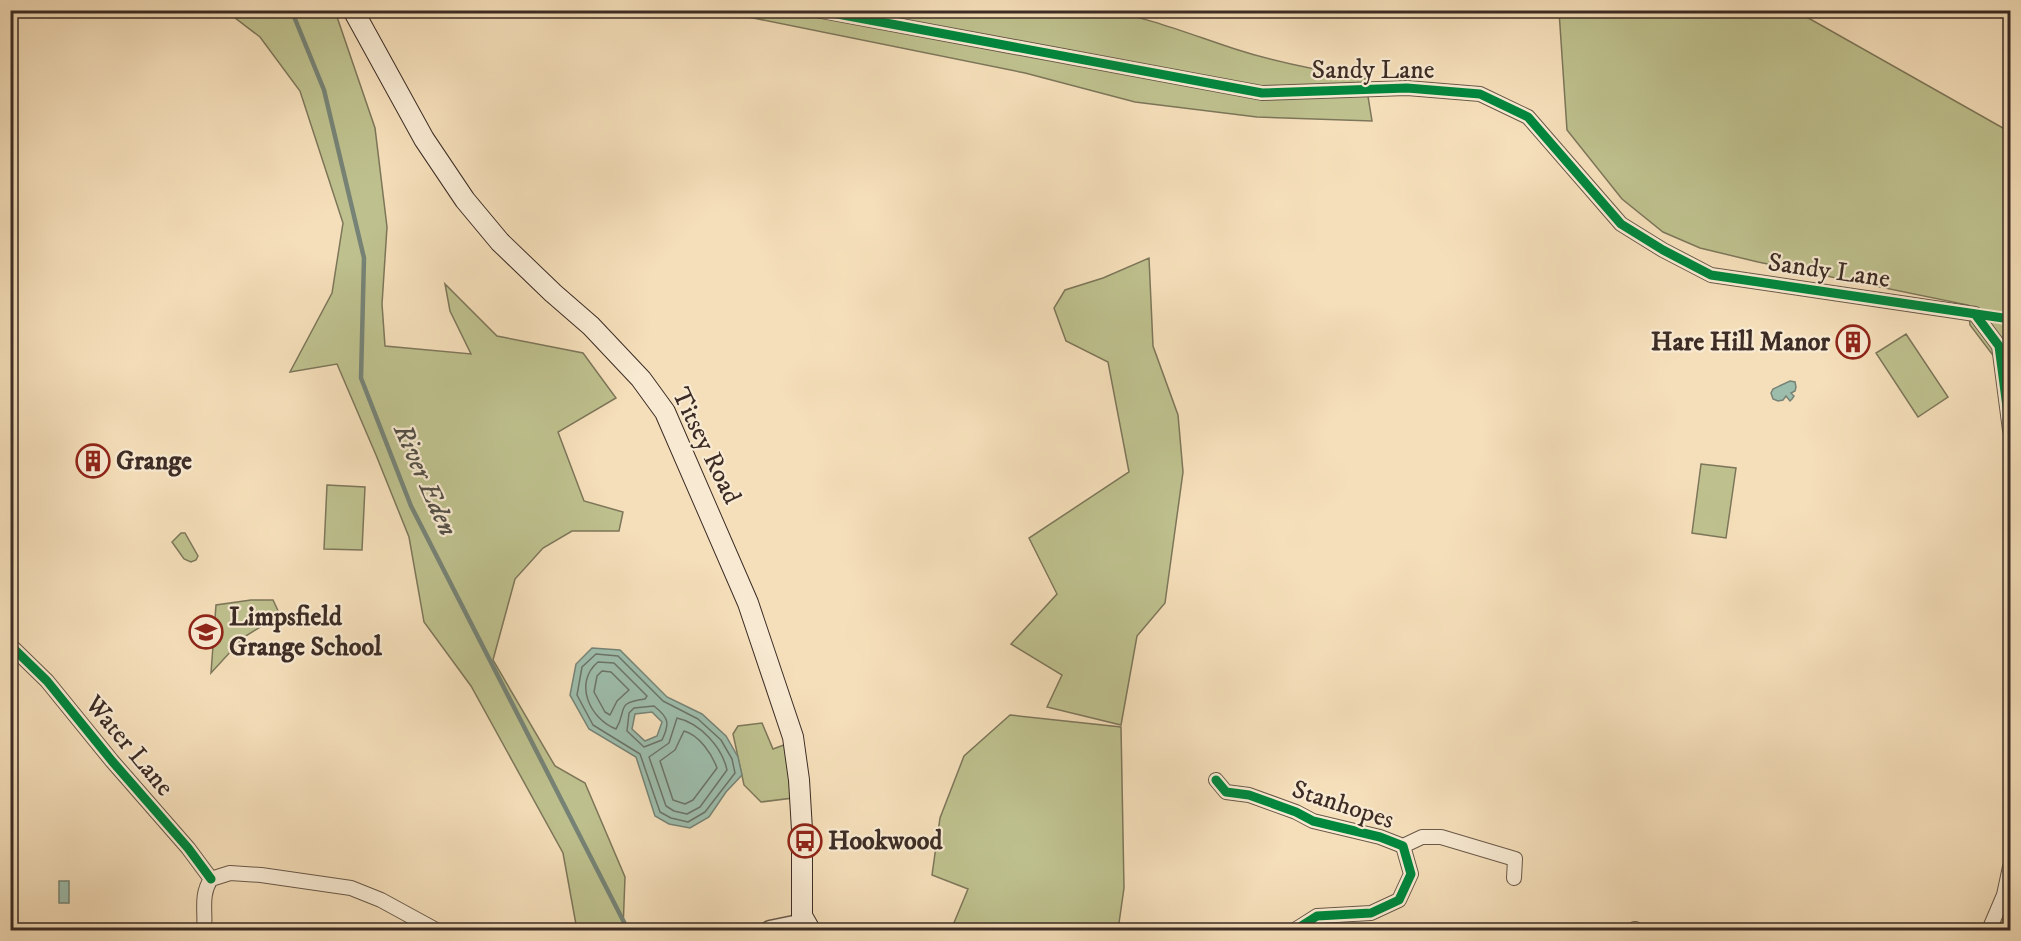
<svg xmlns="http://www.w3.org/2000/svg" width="2021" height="941" font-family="'IM FELL DW Pica',serif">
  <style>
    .green { fill: #bec18e; stroke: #7d765a; stroke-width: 1.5 }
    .water { fill: #9dbdac; stroke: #768376; stroke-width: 1.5; fill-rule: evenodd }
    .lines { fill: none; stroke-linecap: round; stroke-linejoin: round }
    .shore { stroke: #6c7468; stroke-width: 1.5 }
    .stream { stroke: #768376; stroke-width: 4.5 }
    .minor-casing { stroke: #6a594a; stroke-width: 16 }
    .tertiary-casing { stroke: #6a594a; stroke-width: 21 }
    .secondary-casing { stroke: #3c2c25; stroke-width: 22 }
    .minor { stroke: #f8ead2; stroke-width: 14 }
    .tertiary { stroke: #f8ead2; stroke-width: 18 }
    .secondary { stroke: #f8ead2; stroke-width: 20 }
    .cycleway-casing { stroke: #f8ead2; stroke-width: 13 }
    .cycleway { stroke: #00873e; stroke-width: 9 }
    .labels { text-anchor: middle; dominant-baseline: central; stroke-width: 4.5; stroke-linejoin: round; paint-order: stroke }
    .street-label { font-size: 26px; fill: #3c2c25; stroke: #f8ead2 }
    .poi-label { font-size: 26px; font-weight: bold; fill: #3c2c25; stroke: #f8ead2; text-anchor: start }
    .water-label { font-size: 27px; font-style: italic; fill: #545047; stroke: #f8ead2 }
  </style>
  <rect width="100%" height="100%" fill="#f5dfba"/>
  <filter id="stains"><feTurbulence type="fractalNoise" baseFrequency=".00333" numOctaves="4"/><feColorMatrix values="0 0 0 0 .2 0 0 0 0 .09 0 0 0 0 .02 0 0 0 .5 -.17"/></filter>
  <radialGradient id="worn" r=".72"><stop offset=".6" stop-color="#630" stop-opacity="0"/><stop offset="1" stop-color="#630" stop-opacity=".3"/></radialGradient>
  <path class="green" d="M1103,10c45,7 89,25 132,39 43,14 86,22 130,29l7,43 -115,-4 -122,-15 -110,-29 -306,-62z
    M226,11h109l40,117 12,99 -5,77 3,42 86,8 -21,-43 -5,-27 52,52 86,17 33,45 -58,34 26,69 39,11 -4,19h-47l-29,17 -28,31 -22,81 62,106 30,17 40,94 -2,53h-46l-14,-77 -92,-167 -47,-64 -15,-85 -33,-82 -39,-91 -47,8 42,-79 11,-70 -43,-132 -40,-54z
    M1559,11h237l214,121v260l-2,-17 -38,-50 -2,-20 -210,-43 -58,-14 -37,-16 -41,-33 -55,-69z
    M1149,258l4,88 25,69 5,57 -18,131 -28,33 -16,89 -74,-18 15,-32 -51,-31 46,-50 -28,-56 100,-66 -21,-110 -42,-21 -12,-33 11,-18 38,-12z
    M1906,334l42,63 -30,20 -42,-64z
    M1701,464l35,4 -10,70 -34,-5z
    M327,485l38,2 -3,63 -38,-1z
    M181,533h4l13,23 -2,4 -5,2 -7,-3 -12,-17z
    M251,600h22l7,15 -36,22 -33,36 5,-68z
    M1010,715l111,12 3,161 -6,42h-167l17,-41 -36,-14 8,-57 24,-62z
    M762,723l11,26 16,-6 4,55 -32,4 -17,-17 -11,-51 5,-8z
    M2010,896v34h-15z"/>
  <path class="water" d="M1790,381l5,1 1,5 -1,4 -4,2 3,3 -2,3 -2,2 -4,-5 -3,4 -5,1 -5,-2 -2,-6 2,-4z
    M592,648l28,2 47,47 35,17 24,22 12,21 4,18 -16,17 -17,25 -19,11 -21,-4 -14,-8 -19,-59 -47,-28 -19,-34 6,-31zM652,712l10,10 -5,14 -12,5 -13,-12 3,-15z
    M59,881h10v22h-10z"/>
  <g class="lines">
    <path class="shore" d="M596,654l22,2 45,45 35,18 23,21 11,19 3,14 -30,39 -17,10 -17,-4 -11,-6 -20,-58 -47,-29 -16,-30 5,-28z
      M598,662l16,1 33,33 -2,3c-31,4 -17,11 -29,30 -26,-10 -43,-46 -18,-67z
      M602,671l9,1 18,18 -12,11 -7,14 -5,-3 -11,-20 3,-16z
      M654,706c15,12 16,17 8,34l-18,7 -17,-16 2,-18 5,-5z
      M677,718c23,5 45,29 50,52l-27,37 -13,7 -13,-3 -8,-5 -17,-49 20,-14z
      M684,731c15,4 28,23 33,37l-24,32 -8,4 -12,-4 -13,-39 15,-11z"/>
    <path class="stream" d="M293,14l31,76 40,168 -3,120 50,128 217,424"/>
    <g class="minor-casing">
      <path id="minor" d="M816,10l446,83 145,-5 73,6 48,23 93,107 42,26 48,25 264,39 24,32 11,84
        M10,645l37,36 65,80 76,87 23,31
        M1216,780l10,12 23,3 47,17 17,9 67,16 23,9 8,28 -12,26 -28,13 -54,3 -22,14
        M1403,846l19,-9h19l74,22 -1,19
        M1635,929l1,1
        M204,930c2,-18 -4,-34 7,-51l19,-6 31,2 90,13 30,12 55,30
        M1989,930l15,-35 6,-28"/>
    </g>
    <g class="tertiary-casing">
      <path id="tertiary" d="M770,930l34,-7"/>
    </g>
    <g class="secondary-casing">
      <path id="secondary" d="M353,10l71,129 41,61 35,42 53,51 38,33 50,53 24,33 83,191 45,134 6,43 3,50v86l8,14"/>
    </g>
    <use href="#minor" class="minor"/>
    <use href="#tertiary" class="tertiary"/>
    <use href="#secondary" class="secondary"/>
    <g class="cycleway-casing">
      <path id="cycleway" d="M816,10l446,83 145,-5 73,6 48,23 93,107 42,26 48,25 299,44
        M1975,314l24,32 11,84
        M10,645l37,36 65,80 76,87 23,31
        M1216,780l10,12 23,3 47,17 17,9 67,16 23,9 8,28 -12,26 -28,13 -54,3 -22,14"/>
    </g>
    <use href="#cycleway" class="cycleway"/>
  </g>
  <defs>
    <g id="building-ring" transform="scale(1.725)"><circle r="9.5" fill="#f8ead2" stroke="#8f2418" stroke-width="1.5"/><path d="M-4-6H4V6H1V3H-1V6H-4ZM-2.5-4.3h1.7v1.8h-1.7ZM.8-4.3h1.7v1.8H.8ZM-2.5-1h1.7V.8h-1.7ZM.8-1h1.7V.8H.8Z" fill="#8f2418"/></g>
    <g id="school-ring" transform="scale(1.725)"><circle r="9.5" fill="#f8ead2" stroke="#8f2418" stroke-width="1.5"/><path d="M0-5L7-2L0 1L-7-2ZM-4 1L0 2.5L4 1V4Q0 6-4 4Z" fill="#8f2418"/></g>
    <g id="bus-ring" transform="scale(1.725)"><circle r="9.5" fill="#f8ead2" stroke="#8f2418" stroke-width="1.5"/><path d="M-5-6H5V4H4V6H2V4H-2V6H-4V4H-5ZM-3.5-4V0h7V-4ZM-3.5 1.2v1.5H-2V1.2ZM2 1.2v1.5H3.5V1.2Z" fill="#8f2418"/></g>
  </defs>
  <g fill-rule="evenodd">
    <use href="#building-ring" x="1853" y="342"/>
    <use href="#building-ring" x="93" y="461"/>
    <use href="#school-ring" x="206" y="632"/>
    <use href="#bus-ring" x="805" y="841"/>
  </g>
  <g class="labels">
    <g class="street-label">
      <text x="1373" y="70">Sandy Lane</text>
      <text transform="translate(1829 271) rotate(8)">Sandy Lane</text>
      <text transform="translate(706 446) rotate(64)">Titsey Road</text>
      <text transform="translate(129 746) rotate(50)">Water Lane</text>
      <text transform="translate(1343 805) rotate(18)">Stanhopes</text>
    </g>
    <g class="poi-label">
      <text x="1830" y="342" text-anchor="end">Hare Hill Manor</text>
      <text x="116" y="461">Grange</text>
      <text x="229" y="617">Limpsfield<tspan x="229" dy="30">Grange School</tspan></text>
      <text x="828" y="841">Hookwood</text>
    </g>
    <g class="water-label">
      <text transform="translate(425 480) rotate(66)">River Eden</text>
    </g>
  </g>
  <rect width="2021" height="941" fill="none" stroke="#f5dfba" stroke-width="36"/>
  <rect x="12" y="12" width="1997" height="917" fill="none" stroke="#3c2c25" stroke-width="3"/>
  <rect x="18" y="18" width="1985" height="905" fill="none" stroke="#3c2c25" stroke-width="1.5"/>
  <rect width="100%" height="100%" filter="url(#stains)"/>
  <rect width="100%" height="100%" fill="url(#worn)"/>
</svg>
